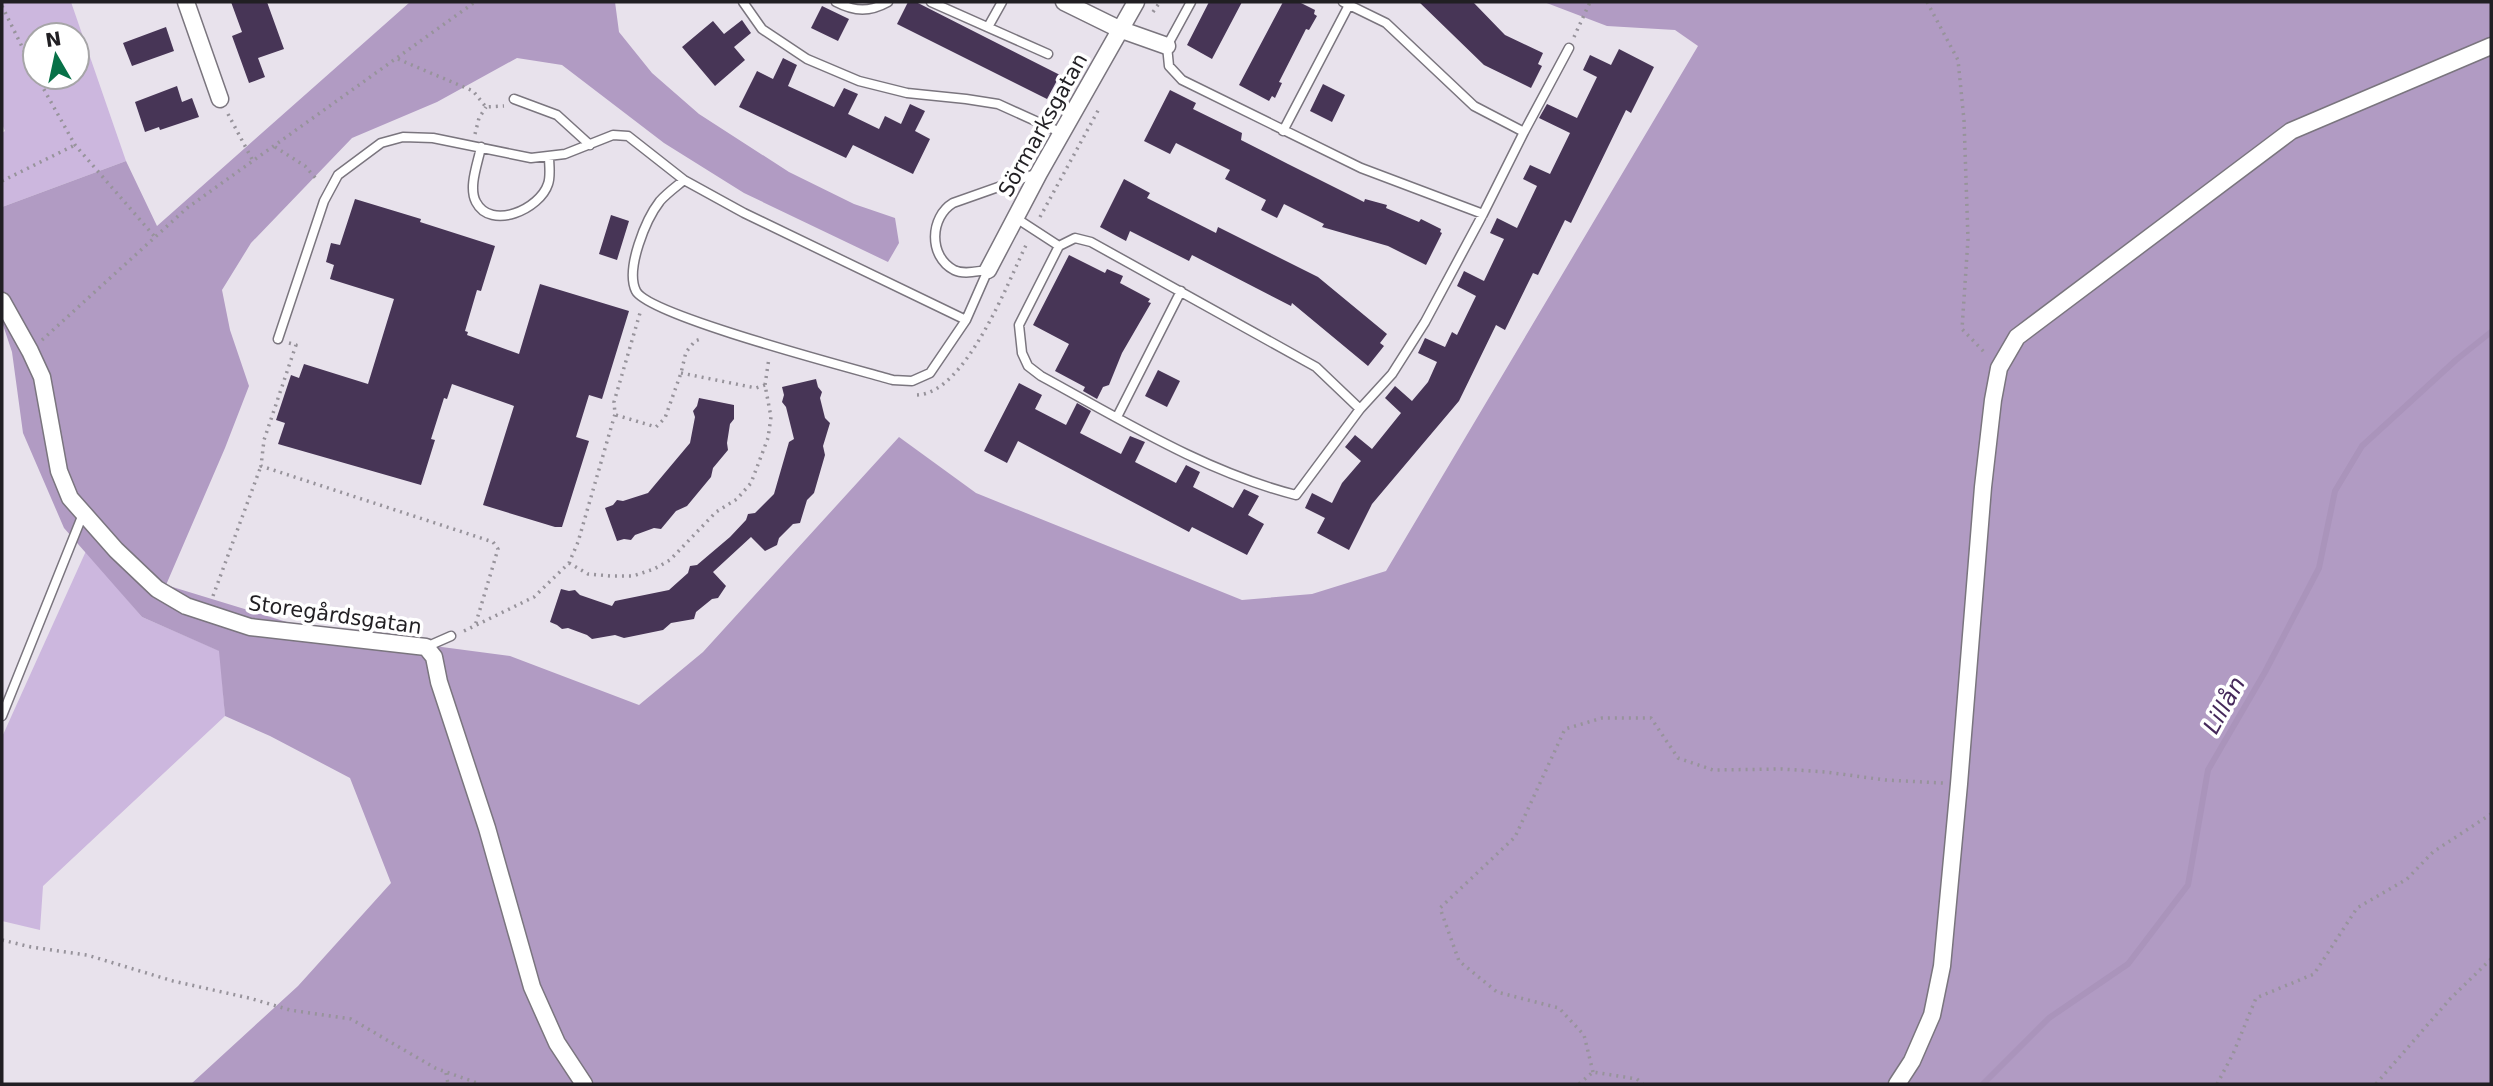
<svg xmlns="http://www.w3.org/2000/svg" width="2493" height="1086" font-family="'DejaVu Sans',sans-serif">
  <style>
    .green { fill: #ccb7de; fill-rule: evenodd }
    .forest { fill: #b19bc3 }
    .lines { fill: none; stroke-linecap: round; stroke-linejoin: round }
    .stream { stroke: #aa94bb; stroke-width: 6 }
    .building { fill: #473556 }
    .lane-casing { stroke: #7a757e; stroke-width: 11 }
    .street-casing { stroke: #7a757e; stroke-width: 19 }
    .path { stroke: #97939b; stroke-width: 3.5; stroke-dasharray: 2 5; stroke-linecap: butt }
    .lane { stroke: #fff; stroke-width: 8 }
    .street { stroke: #fff; stroke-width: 16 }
    .labels { text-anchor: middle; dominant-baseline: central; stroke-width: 7; stroke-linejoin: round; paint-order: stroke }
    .street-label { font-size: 21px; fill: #211f23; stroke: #fff }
    .water-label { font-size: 23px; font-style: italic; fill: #45285a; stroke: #fff }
  </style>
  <rect width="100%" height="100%" fill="#e8e2ec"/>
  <path class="green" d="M2,2h69l55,159 -124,46v-74l3,-2 -3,-7zM35,35h42v42h-42z
    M86,551l56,66 78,34 5,65 -182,170 -3,44 -38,-9v-184z"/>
  <path class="forest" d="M410,2h205l4,30 33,41 47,41 90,58 65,32 41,14 4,25 -11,19 -144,-69 -80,-50 -102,-78 -45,-7 -80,44 -85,36 -101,105 -29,47 8,40 19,56 -24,62 -59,137 147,45 197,26 129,49 64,-53 196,-215 77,56 266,107 70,-6 74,-23 312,-525 -23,-16 -68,-4 -63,-24h947v1082h-2300l107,-98 93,-103 -41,-105 -80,-42 -45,-20 -6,-65 -77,-34 -78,-89 -41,-95 -11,-81 -10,-30v-115l124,-46 31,65z"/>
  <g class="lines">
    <path class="stream" d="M1983,1084l66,-66 79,-54 60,-79 20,-115 57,-98 54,-104 16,-77 27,-45 94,-86 35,-28"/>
  </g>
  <path class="building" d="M231,2h36l17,47 -26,9 7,19 -16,6 -17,-47 10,-4z
    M908,2h8l144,73 -13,24 -150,-75z
    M1209,2h33l-30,57 -25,-14z
    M1283,2h16l16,8 -1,4 3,2 -8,14 -3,-1 -27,53 3,1 -7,15 -3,-2 -3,5 -30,-16z
    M1419,2h54l32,33 38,18 -5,11 4,2 -11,22 -47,-23z
    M822,6l27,13 -11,22 -27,-13z
    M742,20l9,13 -17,14 11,13 -30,26 -33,-39 31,-26 11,13z
    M166,27l8,24 -42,15 -9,-23z
    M1619,49l35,18 -23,46 -5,-3 -55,113 -6,-3 -27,55 -5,-2 -28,57 -9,-5 -37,76 -87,103 -23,46 -32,-17 8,-15 -20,-10 7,-15 20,10 10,-20 19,-22 -16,-14 10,-12 17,14 29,-36 -16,-15 10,-12 17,15 16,-19 9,-20 -19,-9 7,-15 20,9 7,-15 5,3 19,-39 -19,-10 7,-15 20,10 20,-42 -14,-6 7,-15 20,10 20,-42 -14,-7 7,-14 20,9 20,-41 -31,-15 8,-14 30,14 20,-41 -14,-7 7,-15 21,10z
    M783,58l14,7 -9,21 46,21 10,-19 14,6 -10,20 31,15 6,-13 16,8 9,-20 15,7 -10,20 15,8 -17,35 -60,-29 -7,13 -107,-51 18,-36 16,8z
    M1323,84l22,11 -13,27 -22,-11z
    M177,86l5,16 10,-4 7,19 -39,13 -1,-3 -14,5 -10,-30z
    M1170,90l26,13 -3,6 49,24 -1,7 47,24 76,38 1,-3 22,6 -1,3 33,14 2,-3 20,10 -1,3 2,1 -16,32 -38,-19 -66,-19 2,-3 -40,-20 -7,14 -16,-8 5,-10 -41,-21 5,-9 -54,-27 -6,11 -26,-13z
    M1124,179l26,14 -3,5 69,35 2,-6 100,50 69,57 -7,9 4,3 -16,20 -76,-63 -1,3 -99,-51 -3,6 -59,-30 -4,10 -26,-14z
    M355,199l66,20 -1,3 75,24 -14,45 -4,-1 -12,41 3,1 -1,3 52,19 21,-70 89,27 -27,88 -13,-4 -13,42 13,4 -27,86h-7l-72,-22 31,-99 -62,-22 -5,15 -3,-1 -13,41 4,1 -14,45 -143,-41 7,-21 -9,-3 15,-45 8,3 5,-14 64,20 26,-85 -64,-20 4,-14 -8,-3 5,-19 9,2z
    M611,215l18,6 -12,39 -18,-6z
    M1069,255l36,18 2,-4 16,7 -3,7 30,16 -2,3 3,1 -29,50 -13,32 -6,2 -6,12 -14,-8 2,-4 -30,-16 14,-27 -36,-19z
    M1158,370l22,11 -13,26 -22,-11z
    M816,379l2,8 4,5 -2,6 5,20 5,5 -7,23 2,9 -11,38 -7,7 -7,23 -7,1 -14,14 -2,7 -12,6 -14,-14 -38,35 13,14 -8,12 -6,1 -16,13 -2,7 -23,4 -8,7 -39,8 -9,-3 -23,4 -5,-4 -19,-7 -6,1 -5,-4 -7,-3 11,-33 8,2 6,-1 5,5 32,11 3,-5 54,-11 19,-17 2,-7 7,-1 33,-28 16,-17 2,-6 7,-1 19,-19 15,-52 5,-3 -8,-32 -4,-5 2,-7 -2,-8z
    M1019,383l23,12 -7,14 31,16 11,-22 14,8 -11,22 41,21 9,-18 15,6 -10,20 41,21 10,-18 14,7 -7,15 40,21 11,-19 15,7 -11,19 16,9 -17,31 -55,-28 -3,5 -171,-91 -11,22 -23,-12z
    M699,398l35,7v14l-4,5 -3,19 1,7 -15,18 -2,9 -24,29 -11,5 -15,18 -7,-1 -19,7 -4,5 -7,-1 -7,2 -12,-33 8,-3 4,-5 6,1 25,-8 42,-50 5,-26 -2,-6 4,-5z"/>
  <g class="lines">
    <g class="lane-casing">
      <path id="lane" d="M743,2l19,27 45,30 52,22 48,12 59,6 32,5 64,29
        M836,2c19,10 34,10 52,0
        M931,2l117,52
        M1191,2l-24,44 2,20 13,14 179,88 122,46 41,-82 -50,-26 -88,-83 -43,-21
        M988,27l14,-25
        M514,99l43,16 33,30
        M1283,131l66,-126
        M1524,132l45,-84
        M481,147c-3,16 -13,40 -5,55 15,29 64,7 72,-18 3,-8 1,-19 1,-28
        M684,180c-7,6 -17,13 -24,21 -14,18 -35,68 -24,90 13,25 219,78 257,89l19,1 18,-8 36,-53 22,-50c-11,1 -24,5 -34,0 -26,-14 -24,-53 -1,-67l85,-30
        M1016,218l43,28 -40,79 3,28 6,13 13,10c81,44 164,96 255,119l64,-86 -44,-42 -225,-125 -16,-4 -16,8
        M278,339l46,-138 14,-26 43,-32 22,-6 30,1 98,20 34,-4 48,-19 15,1 56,44 60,33 222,107
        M1360,409l32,-35 33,-52 58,-108
        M1117,417l64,-126
        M426,647l25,-11
        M2,716l81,-202"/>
    </g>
    <g class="street-casing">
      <path id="street" d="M186,2l34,97
        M1064,2l55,27 48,17
        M988,270l51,-97 97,-171
        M2,301l28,50 12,26 17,94 11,27 46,52 41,39 29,17 64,21 176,20 8,10 5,25 48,146 45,159 25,56 27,41
        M1897,1084l15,-23 20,-46 10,-49 17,-182 24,-297 10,-87 6,-32 18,-31 274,-206 200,-85"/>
    </g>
    <path class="path" d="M1927,2l31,58 6,60 4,119 -6,90 24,25
      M2,6l33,67
      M1153,12l7,-10
      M1574,37l16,-35
      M398,59l75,32 13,16 18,-1
      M37,77l38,68 80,92
      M228,114l25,47
      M475,134l4,-16 7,-11
      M275,147l30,19 13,15
      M2,181l73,-36
      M1040,217l60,-110
      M42,340l145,-132 288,-206
      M289,343l7,2 -32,95 -3,26 232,76 5,7 -23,77
      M681,373l75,15 9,-3
      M917,395c49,-2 91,-113 110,-152
      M616,415l40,12 9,-9 16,-45 5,-21 9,-11 8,-3
      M569,563l19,11 23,2h22l21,-7 16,-9 46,-48 21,-13 14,-16 17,-45 3,-21 -6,-32 4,-27
      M213,596l48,-130
      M464,631l70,-34 35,-34 9,-21 37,-128 -1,-12 26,-89
      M2,940l29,7 56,8 86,26 76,17 41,12 61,9 84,49 45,16
      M1593,1072l-9,-37 -25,-27 -62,-16 -38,-31 -19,-53 75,-71 50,-108 37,-11h49l27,40 35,12 69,-1 44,3 59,8 58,3
      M446,1073l2,11
      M1579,1084l14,-12 44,7 6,5
      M2217,1084l16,-30 23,-56 58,-24 43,-66 50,-29 26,-27 58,-38
      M2376,1084l74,-85 41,-40"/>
    <use href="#lane" class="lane"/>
    <use href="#street" class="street"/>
  </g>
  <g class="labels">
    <g class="street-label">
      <text transform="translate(1043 125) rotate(-61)">Sörmarksgatan</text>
      <text transform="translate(335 615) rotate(8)">Storegårdsgatan</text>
    </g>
    <g class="water-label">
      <text transform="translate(2224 705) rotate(-61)">Lillån</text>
    </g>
  </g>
  <rect width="2493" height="1086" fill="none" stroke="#211f23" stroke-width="7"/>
  <g transform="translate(56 56) rotate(351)"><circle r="33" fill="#ffffff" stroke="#a6a5a7" stroke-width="2"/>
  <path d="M0-5L12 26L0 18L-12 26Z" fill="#087148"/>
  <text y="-10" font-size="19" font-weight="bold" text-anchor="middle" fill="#211f23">N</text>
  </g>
</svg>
